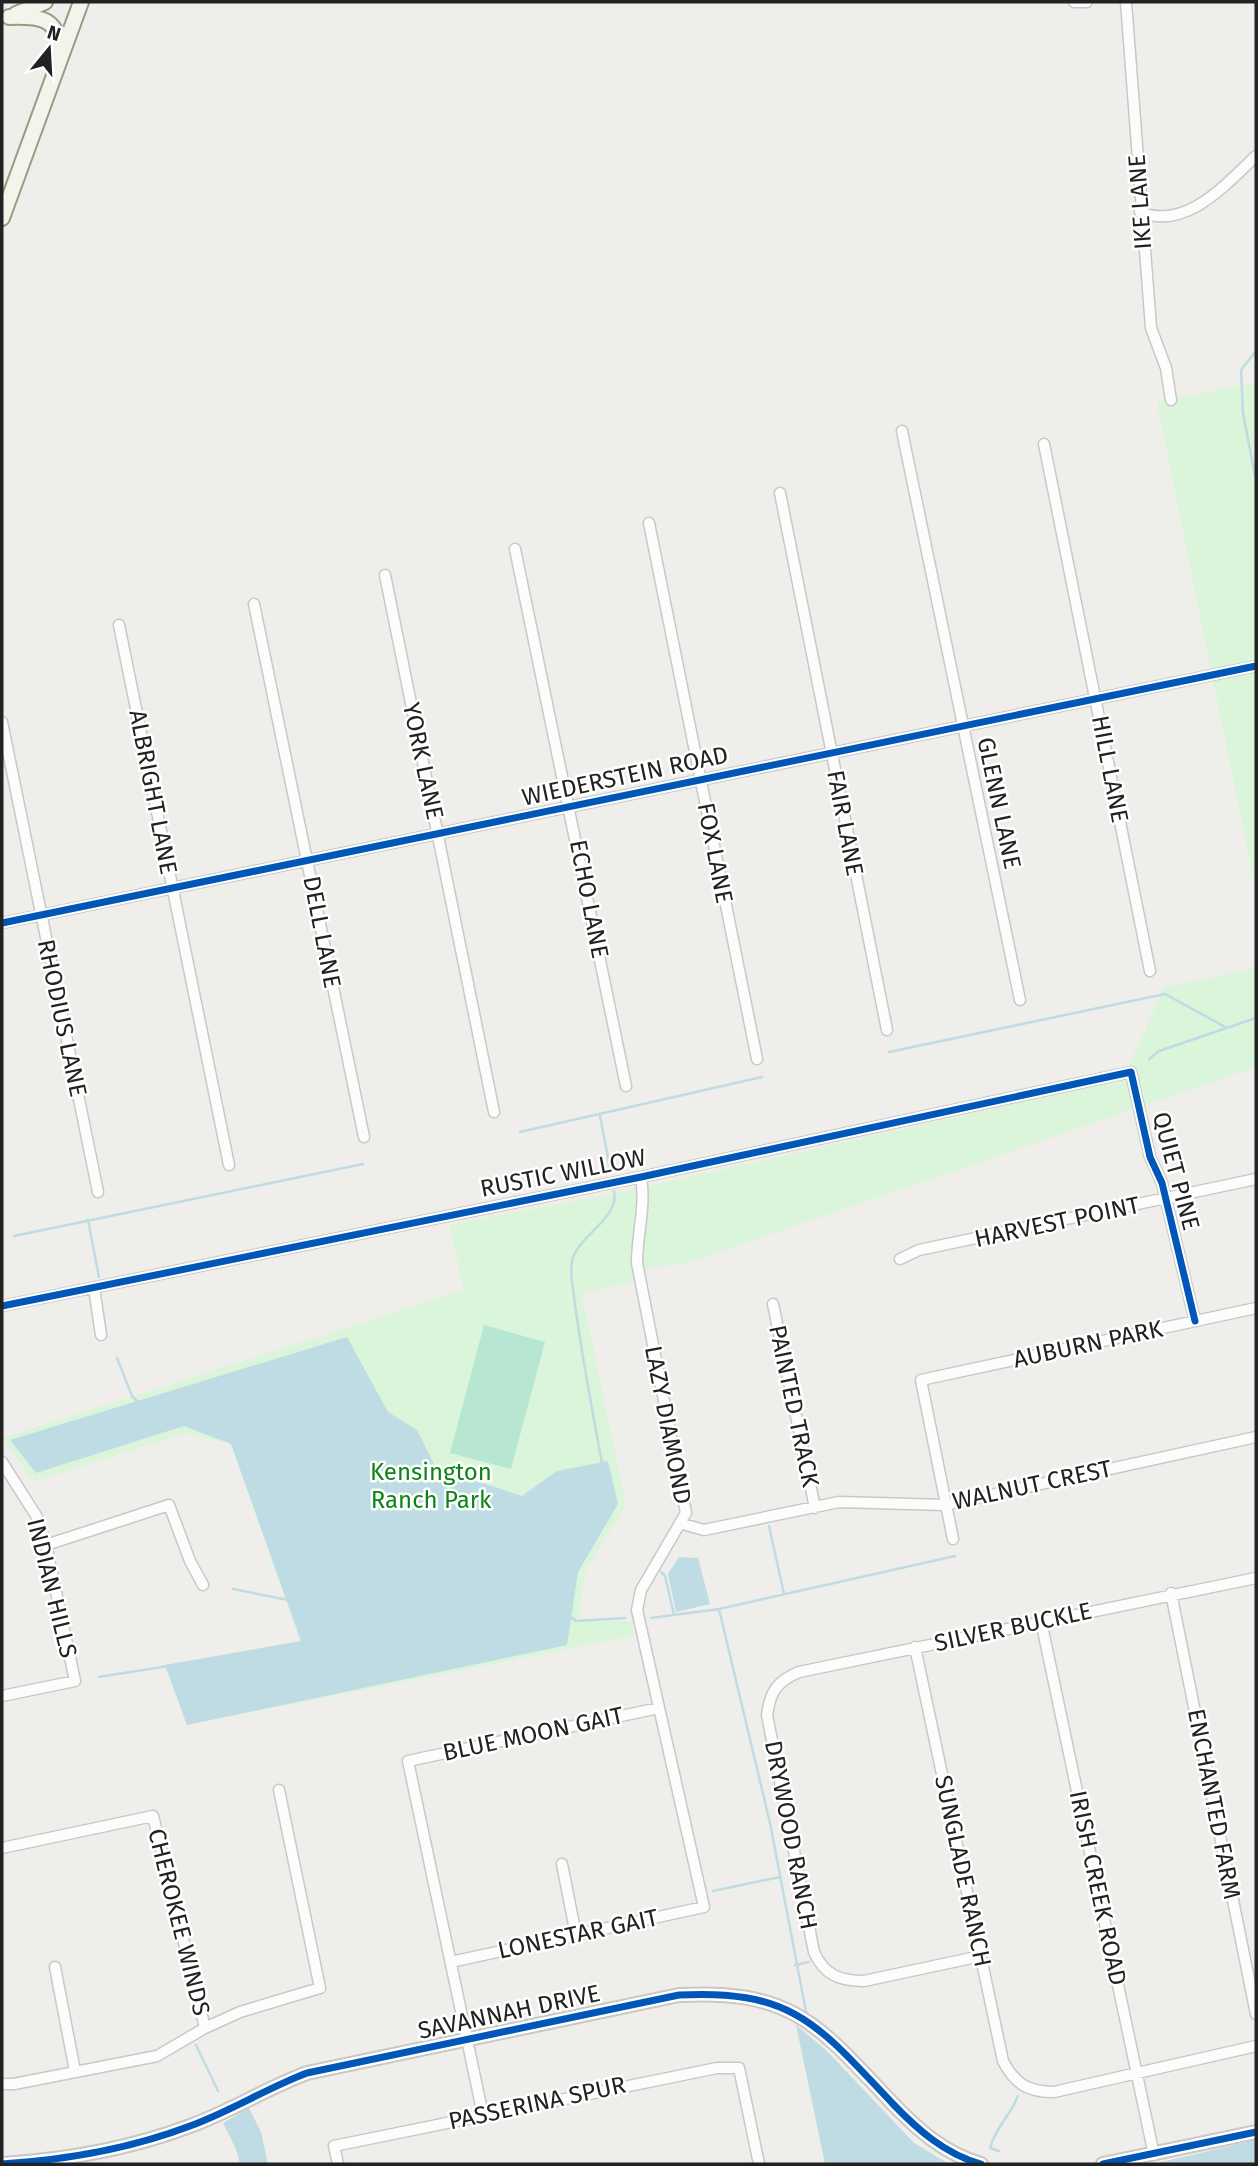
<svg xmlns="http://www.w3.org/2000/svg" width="1258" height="2166" font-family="'Fira Sans',sans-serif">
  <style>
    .park { fill: #daf5da }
    .pitch { fill: #b7e6d2 }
    .water { fill: #bfdbe3 }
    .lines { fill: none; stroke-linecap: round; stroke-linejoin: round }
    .stream { stroke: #bfdbe3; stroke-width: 2.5 }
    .minor-casing { stroke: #c9c8c7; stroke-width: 13 }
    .tertiary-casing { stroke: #c9c8c7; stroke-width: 16 }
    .secondary-casing { stroke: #999a82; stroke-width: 18 }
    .minor { stroke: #fdfcfc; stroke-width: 10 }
    .tertiary { stroke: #fdfcfc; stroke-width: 12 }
    .secondary { stroke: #f4f4ed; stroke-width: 14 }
    .cycleway-casing { stroke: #fff; stroke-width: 11 }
    .cycleway { stroke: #0057b8; stroke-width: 7 }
    .labels { text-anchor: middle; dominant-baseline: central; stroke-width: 5; stroke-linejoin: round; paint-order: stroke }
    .street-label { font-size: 24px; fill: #222; stroke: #fff }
    .park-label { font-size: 24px; fill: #0c8416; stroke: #fff }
  </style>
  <rect width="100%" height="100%" fill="#f0eeeb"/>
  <path class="park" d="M1256,382v511l-99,-491z
    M1256,968v99l-572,197 -34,3 -18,15 -50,12 44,211 -41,66 -6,47 53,4 2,14 -447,89 -22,-60 135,-24 -69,-197 -46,-11 -152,49 -30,-44 461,-148 -15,-65 183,-35 490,-110 43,-93z"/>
  <path class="pitch" d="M484,1325l61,17 -34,127 -61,-16z"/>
  <path class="water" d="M347,1337l41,75 29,18 19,38 86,28 35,-25 51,-10 10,43 -40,68 -11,73 -380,80 -22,-60 136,-24 -70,-197 -47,-18 -148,47 -26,-33z
    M679,1557l19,1 12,46 -34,8 -8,-38z
    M796,2025l31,26 87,92 35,21h-124z
    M249,2108l12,24 7,32h-28l-4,-15 -13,-26z
    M1256,2140v24h-103z"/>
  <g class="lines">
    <path class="stream" d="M1256,351l-15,19 2,43 13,68
      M889,1052l276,-58 62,34
      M1149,1059l10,-8 97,-33
      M600,1116l11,57
      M520,1132l242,-55
      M88,1220l11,57
      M14,1236l349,-72
      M117,1358l15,38 6,6
      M602,1463c-10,-53 -20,-106 -27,-159 -1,-13 -6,-30 -3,-43 5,-25 48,-42 42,-70
      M769,1526l15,68
      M661,1572l4,4 9,39
      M233,1589l55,11
      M719,1609l236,-53
      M570,1616l6,5 49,-3
      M651,1618l68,-9 51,214 37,194
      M99,1677l69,-11
      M713,1891l67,-14
      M795,1965l14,-3
      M196,2045l22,46
      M999,2151l-9,-3c6,-22 19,-30 28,-52"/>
    <g class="minor-casing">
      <path id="minor" d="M1074,2h13
        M1126,2l25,326 15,40 5,32
        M1140,212c46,19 86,-28 116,-56
        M902,431l118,569
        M1044,444l106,527
        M780,493l107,537
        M649,523l108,536
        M515,549l111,537
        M385,575l109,537
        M254,604l110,533
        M119,625l110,540
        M2,722l96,470
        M2,923l1254,-257
        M900,1259l19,-9 337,-71
        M94,1288l7,47
        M773,1304l42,204
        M2,1306l639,-129 490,-105 19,85 12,26 33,138
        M2,1462l35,55 9,28 29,136 -73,15
        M683,1524l21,6 135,-28 106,3 311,-68
        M953,1539l-32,-159 335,-72
        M46,1545l123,-40 21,56 13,24
        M1171,1593l85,421
        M1041,1621l113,534
        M915,1647l88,414c12,23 25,31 51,31l202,-46
        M2,1848l151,-32 52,212
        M562,1864l14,71
        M981,1956l-117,25c-24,0 -40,-6 -50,-29l-47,-237c3,-23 10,-34 32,-43l457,-94
        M451,1962l253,-55 -67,-297 4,-20 45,-77 -49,-250c0,-29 9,-57 4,-86
        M55,1967l20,104
        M2,2084h12l143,-28 48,-28 35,-16 80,-24 -41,-198
        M483,2115l-75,-354 251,-53
        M338,2164l-4,-18 383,-78h22l20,96"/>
    </g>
    <g class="tertiary-casing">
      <path id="tertiary" d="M2,2164c62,-4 130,-16 188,-38 41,-15 77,-38 117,-53l372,-78c115,-6 140,31 214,109 25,26 52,50 88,60
        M1103,2164l153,-32"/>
    </g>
    <g class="secondary-casing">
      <path id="secondary" d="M16,14l29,-12
        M9,17c31,-1 50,0 51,36
        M2,218l79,-216"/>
    </g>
    <use href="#minor" class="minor"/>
    <use href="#tertiary" class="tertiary"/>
    <use href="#secondary" class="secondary"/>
    <g class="cycleway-casing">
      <path id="cycleway" d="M2,923l1254,-257
        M2,1306l639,-129 490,-105 19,85 12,26 33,138
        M2,2164c62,-4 130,-16 188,-38 41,-15 77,-38 117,-53l372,-78c115,-6 140,31 214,109 25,26 52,50 88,60
        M1103,2164l153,-32"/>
    </g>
    <use href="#cycleway" class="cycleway"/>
  </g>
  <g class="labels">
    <g class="street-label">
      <text transform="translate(1140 202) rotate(-94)">IKE LANE</text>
      <text transform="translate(423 761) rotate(78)">YORK LANE</text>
      <text transform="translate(1110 769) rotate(79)">HILL LANE</text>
      <text transform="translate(625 776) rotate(-12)">WIEDERSTEIN ROAD</text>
      <text transform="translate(153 792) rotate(79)">ALBRIGHT LANE</text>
      <text transform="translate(999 803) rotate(78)">GLENN LANE</text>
      <text transform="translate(845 823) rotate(79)">FAIR LANE</text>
      <text transform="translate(715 853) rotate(79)">FOX LANE</text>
      <text transform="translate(589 899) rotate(79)">ECHO LANE</text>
      <text transform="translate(322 932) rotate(79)">DELL LANE</text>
      <text transform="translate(62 1018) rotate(78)">RHODIUS LANE</text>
      <text transform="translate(1176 1171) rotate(75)">QUIET PINE</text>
      <text transform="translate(563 1173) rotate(-11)">RUSTIC WILLOW</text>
      <text transform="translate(1057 1222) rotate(-12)">HARVEST POINT</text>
      <text transform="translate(1088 1344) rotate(-12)">AUBURN PARK</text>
      <text transform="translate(794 1406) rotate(78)">PAINTED TRACK</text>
      <text transform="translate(668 1425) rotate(79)">LAZY DIAMOND</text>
      <text transform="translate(1032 1485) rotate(-12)">WALNUT CREST</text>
      <text transform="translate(52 1588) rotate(76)">INDIAN HILLS</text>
      <text transform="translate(1013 1627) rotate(-12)">SILVER BUCKLE</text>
      <text transform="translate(533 1734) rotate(-12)">BLUE MOON GAIT</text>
      <text transform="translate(1214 1804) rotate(79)">ENCHANTED FARM</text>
      <text transform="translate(791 1835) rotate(79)">DRYWOOD RANCH</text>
      <text transform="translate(963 1871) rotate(78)">SUNGLADE RANCH</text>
      <text transform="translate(1098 1888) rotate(78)">IRISH CREEK ROAD</text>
      <text transform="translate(179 1922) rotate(76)">CHEROKEE WINDS</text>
      <text transform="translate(578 1934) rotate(-12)">LONESTAR GAIT</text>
      <text transform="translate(509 2012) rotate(-12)">SAVANNAH DRIVE</text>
      <text transform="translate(537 2103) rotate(-12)">PASSERINA SPUR</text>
    </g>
    <g class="park-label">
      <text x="431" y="1472">Kensington<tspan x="431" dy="28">Ranch Park</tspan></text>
    </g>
  </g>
  <rect width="1258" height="2166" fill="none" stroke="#222222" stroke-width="7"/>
  <g transform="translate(49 49) rotate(18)" stroke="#ffffff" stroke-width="5" paint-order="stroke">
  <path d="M0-5L12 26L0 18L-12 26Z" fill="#222222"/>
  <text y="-10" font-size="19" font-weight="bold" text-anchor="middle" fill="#222222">N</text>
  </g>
</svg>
